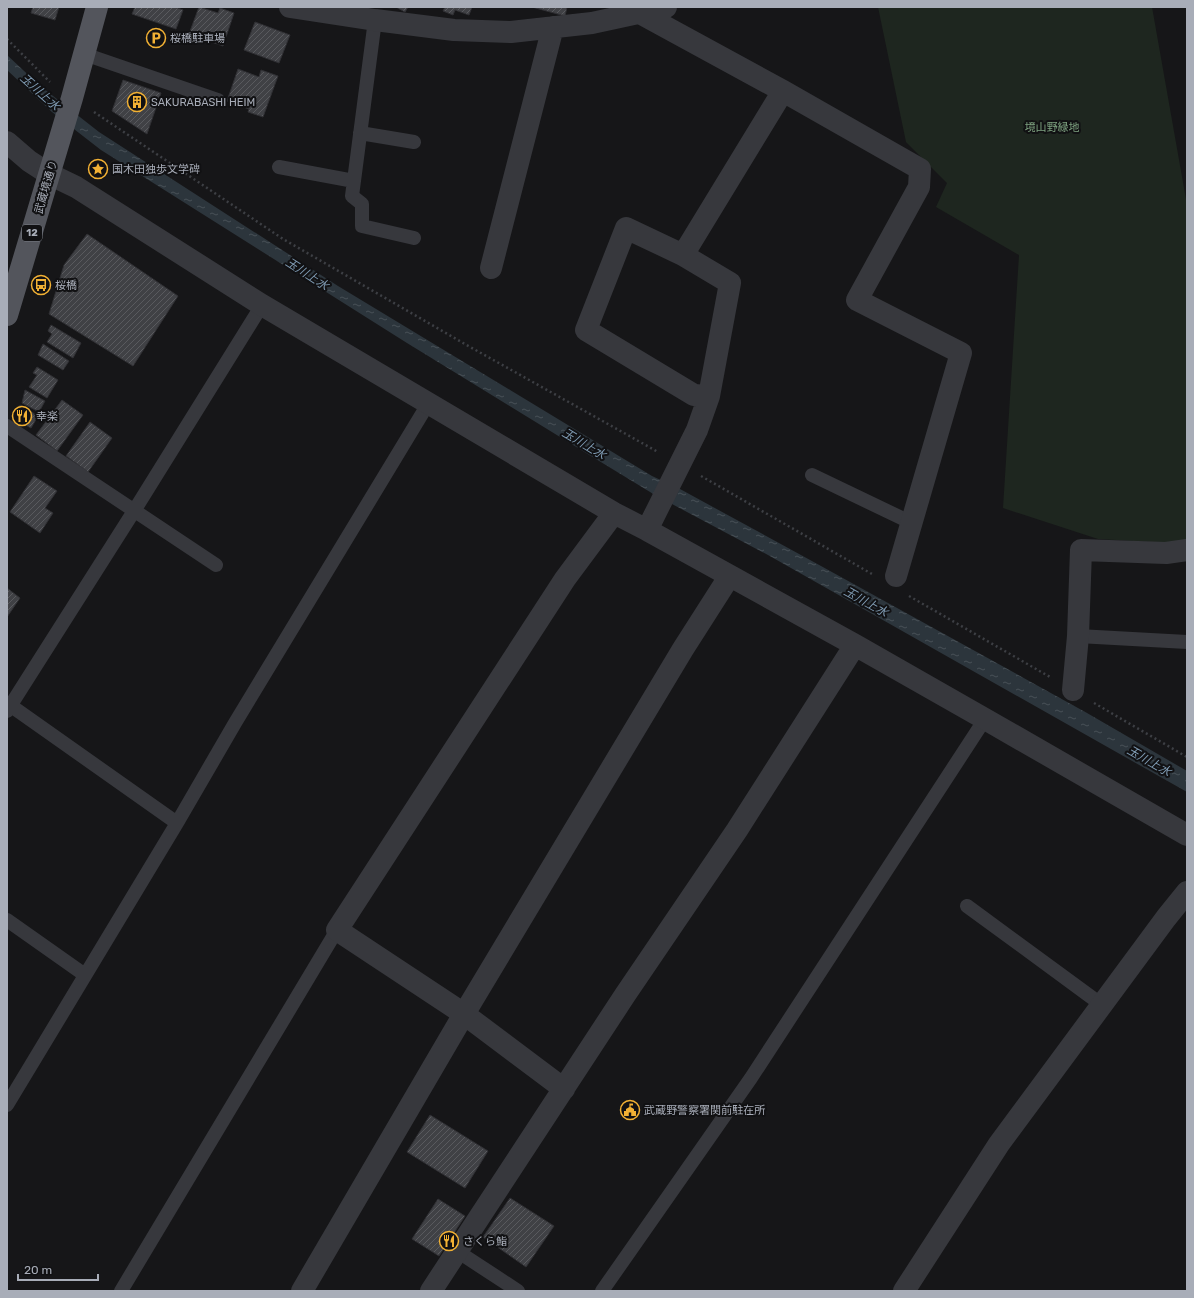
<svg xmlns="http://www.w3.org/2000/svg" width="1194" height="1298" font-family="Rubik,'Noto Sans JP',sans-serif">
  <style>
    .green { fill: #1e261f }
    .water { fill: url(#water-ripples) }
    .building { fill: url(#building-hatch); stroke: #303034 }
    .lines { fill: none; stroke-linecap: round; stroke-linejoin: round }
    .path { stroke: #3d3f44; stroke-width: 2.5; stroke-dasharray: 2 3; stroke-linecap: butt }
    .service { stroke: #37383d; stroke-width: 14 }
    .minor { stroke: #37383d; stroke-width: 22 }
    .primary { stroke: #53555c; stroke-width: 22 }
    .labels { text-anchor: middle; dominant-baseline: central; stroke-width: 4; stroke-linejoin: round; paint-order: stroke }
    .shield { fill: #111113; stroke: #7b7e86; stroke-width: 1 }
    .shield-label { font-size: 10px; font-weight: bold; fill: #a8adb8 }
    .poi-label { font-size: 11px; fill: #a8adb8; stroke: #111113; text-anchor: start }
    .park-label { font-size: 11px; fill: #7fa381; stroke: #111113 }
    .street-label { font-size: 11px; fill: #a8adb8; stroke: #111113 }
    .water-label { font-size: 12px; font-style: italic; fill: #7f9bb3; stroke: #111113 }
  </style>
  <defs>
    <pattern id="water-ripples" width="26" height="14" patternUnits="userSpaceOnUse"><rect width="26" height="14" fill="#2c353c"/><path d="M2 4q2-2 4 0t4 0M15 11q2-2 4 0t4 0" fill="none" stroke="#485056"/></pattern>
    <pattern id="building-hatch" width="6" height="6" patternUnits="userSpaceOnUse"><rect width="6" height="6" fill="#404145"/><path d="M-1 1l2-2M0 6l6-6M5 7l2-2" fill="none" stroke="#595a5e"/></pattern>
  </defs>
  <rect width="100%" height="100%" fill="#161618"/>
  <path class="green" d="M878,7h274l35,198v336l-19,2 -70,-4 -95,-31 16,-253 -83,-48 11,-24 -41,-41z"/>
  <path class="water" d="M7,55l32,30 60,47 239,154 314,190 28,13 141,77 266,147 100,58v21l-419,-237 -113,-60 -64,-39 -184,-113 -306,-193 -49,-38 -45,-42z"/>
  <path class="building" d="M33,7h26l-4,13 -24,-7z
    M135,7h40l8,3 -7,19 -44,-15z
    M199,7l19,6 2,-5 14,5 -11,33 -34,-12z
    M396,7h12l-3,5z
    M445,7h27l-3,8 -14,-5 -2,5 -10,-4z
    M532,7h35l-2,9z
    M255,22l35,13 -11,28 -35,-13z
    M238,69l21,8 2,-7 17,6 -15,41 -15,-5 1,-3 -22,-8z
    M123,80l38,13 -14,41 -35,-23z
    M87,234l91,62 -45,70 -84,-52 15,-49z
    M51,325l30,18 -8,15 -26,-16 5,-8 -4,-3z
    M43,344l26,17 -6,9 -25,-15z
    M37,367l21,13 -11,18 -18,-11 8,-12 -4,-2z
    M25,390l20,11 -6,11 -17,-9z
    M62,400l21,15 -26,36 -21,-16z
    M20,405l18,11 -7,12 -16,-9z
    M90,422l22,16 -24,34 -22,-16z
    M34,476l23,15 -12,17 8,5 -13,20 -30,-21z
    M7,588l13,10 -13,19z
    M430,1115l58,36 -23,37 -58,-36z
    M510,1198l44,28 -28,41 -43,-30z
    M438,1199l27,17 -26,40 -27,-17z"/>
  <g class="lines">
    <path class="path" d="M7,39l43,43
      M94,112l189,127 180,104 195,109
      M701,476l171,98
      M909,596l141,81
      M1094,703l93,54"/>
    <path class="service" d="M375,20l-23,176 10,8v22l52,12
      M84,54l134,46
      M360,133l54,9
      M279,167l75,14
      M7,426l209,139
      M812,475l100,48
      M1078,636l109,6
      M7,703l170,120
      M7,711l127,-200 128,-206
      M967,906l135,99
      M7,920l78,55
      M7,1105l170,-282 58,-100 193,-319
      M457,1251l61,40
      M121,1291l216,-361
      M602,1291l149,-213 234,-359"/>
    <path class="minor" d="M290,7l85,13 79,10 57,2 81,-9 74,-16
      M629,7l154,84 137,78 -1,18 -62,113 104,53 -65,223
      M7,142l22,19 20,13 27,13 186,118 352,208 33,17 208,115 130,74 202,116
      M683,255l100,-164
      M491,268l62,-241
      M647,530l50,-100 12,-34 21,-113 -47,-28 -57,-27 -40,102 108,65 15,1
      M1073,690l5,-54 3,-86 85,3 21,-3
      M564,1089l-100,-75 -127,-84 228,-351 49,-66
      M302,1291l162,-277 219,-365 46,-72
      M431,1291l194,-296 112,-165 118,-185
      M904,1291l95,-147 167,-226 21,-26"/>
    <path class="primary" d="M7,315l65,-217 25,-91"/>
  </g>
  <defs>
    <g id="parking-ring" transform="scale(1)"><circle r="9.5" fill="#111113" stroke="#f2b134" stroke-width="1.5"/><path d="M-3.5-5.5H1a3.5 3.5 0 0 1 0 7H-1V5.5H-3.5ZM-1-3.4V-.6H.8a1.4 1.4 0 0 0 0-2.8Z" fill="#f2b134"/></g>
    <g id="building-ring" transform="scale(1)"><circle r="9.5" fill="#111113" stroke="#f2b134" stroke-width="1.5"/><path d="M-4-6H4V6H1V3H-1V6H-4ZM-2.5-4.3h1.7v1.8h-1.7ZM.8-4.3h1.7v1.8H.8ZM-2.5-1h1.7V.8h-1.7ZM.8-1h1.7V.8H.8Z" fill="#f2b134"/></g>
    <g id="sight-ring" transform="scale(1)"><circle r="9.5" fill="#111113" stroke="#f2b134" stroke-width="1.5"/><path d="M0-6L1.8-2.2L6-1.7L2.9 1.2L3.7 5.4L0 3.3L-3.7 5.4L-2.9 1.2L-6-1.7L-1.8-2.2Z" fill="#f2b134"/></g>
    <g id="bus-ring" transform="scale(1)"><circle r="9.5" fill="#111113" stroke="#f2b134" stroke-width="1.5"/><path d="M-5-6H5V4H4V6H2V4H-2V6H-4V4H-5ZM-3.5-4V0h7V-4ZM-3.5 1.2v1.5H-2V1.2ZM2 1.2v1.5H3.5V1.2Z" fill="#f2b134"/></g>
    <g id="restaurant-ring" transform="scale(1)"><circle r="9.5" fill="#111113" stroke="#f2b134" stroke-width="1.5"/><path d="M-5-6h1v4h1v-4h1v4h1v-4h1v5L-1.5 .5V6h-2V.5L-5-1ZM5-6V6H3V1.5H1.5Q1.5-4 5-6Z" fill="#f2b134"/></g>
    <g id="civic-ring" transform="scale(1)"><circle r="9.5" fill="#111113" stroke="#f2b134" stroke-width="1.5"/><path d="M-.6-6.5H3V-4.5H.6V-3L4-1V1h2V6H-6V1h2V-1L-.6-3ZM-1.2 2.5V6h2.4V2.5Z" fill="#f2b134"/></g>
  </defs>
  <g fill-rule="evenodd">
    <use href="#parking-ring" x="156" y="38"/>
    <use href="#building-ring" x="137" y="102"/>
    <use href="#sight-ring" x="98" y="169"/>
    <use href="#bus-ring" x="41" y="285"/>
    <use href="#restaurant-ring" x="22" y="416"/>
    <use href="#civic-ring" x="630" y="1110"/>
    <use href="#restaurant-ring" x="449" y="1241"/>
  </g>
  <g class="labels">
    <rect class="shield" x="22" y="225" width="20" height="16" rx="3"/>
    <g class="shield-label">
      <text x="32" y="233">12</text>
    </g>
    <g class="poi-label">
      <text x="170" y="38">桜橋駐車場</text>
      <text x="151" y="102">SAKURABASHI HEIM</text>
      <text x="112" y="169">国木田独歩文学碑</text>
      <text x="55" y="285">桜橋</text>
      <text x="36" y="416">幸楽</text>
      <text x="644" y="1110">武蔵野警察署関前駐在所</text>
      <text x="463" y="1241">さくら鮨</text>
    </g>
    <g class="park-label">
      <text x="1052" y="127">境山野緑地</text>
    </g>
    <g class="street-label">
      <text transform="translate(46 187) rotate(-74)">武蔵境通り</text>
    </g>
    <g class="water-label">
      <text transform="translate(40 92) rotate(42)">玉川上水</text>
      <text transform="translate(307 274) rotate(33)">玉川上水</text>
      <text transform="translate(584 444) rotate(31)">玉川上水</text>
      <text transform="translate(866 602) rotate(29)">玉川上水</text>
      <text transform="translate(1149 761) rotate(30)">玉川上水</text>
    </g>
  </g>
  <rect width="1194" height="1298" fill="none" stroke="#a8adb8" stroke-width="16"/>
  <path d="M18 1274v6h80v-6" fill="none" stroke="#a8adb8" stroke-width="2"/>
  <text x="24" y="1274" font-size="12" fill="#a8adb8" stroke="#111113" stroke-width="3" paint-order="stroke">20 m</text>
</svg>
